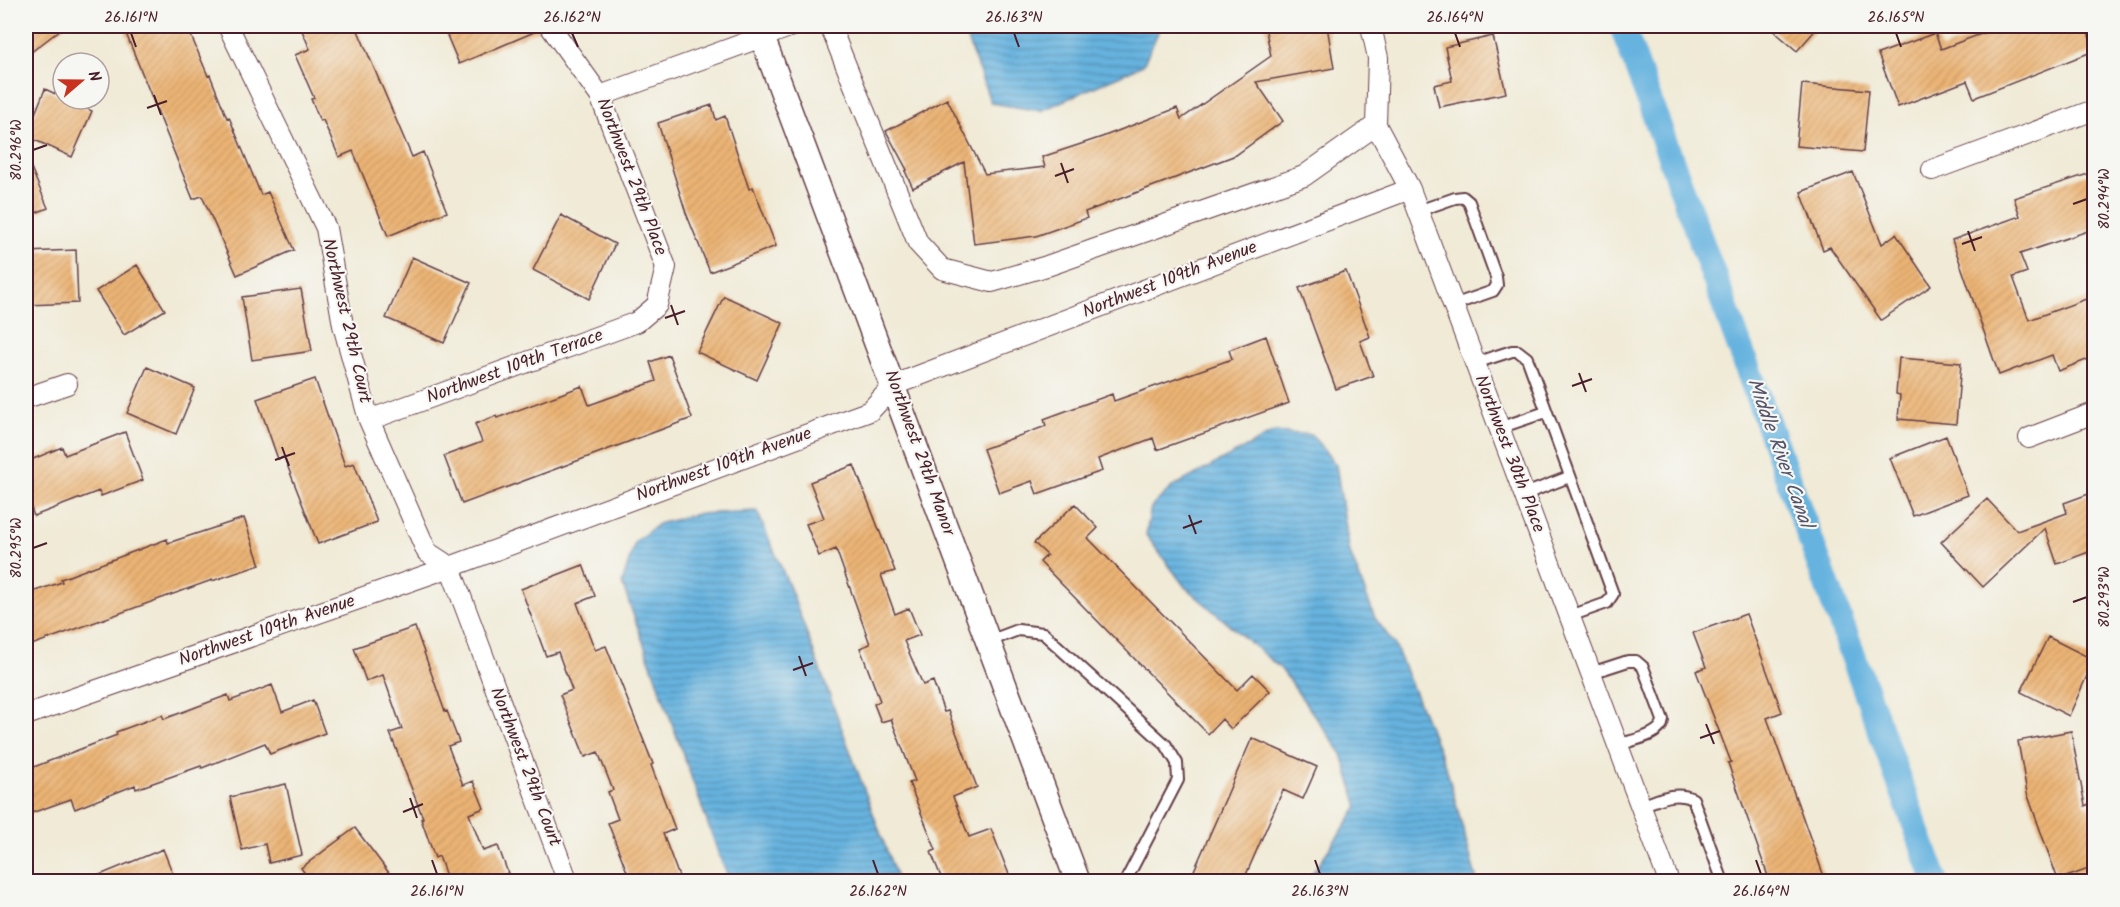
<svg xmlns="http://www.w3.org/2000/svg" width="2120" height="907" font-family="Kalam,sans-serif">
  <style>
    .water { fill: url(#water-rules); stroke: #586985; stroke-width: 1.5 }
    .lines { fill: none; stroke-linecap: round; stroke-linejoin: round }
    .canal { stroke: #66b3df; stroke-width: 26 }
    .building { fill: url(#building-hatch) }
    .service-casing { stroke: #633d45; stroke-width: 14 }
    .minor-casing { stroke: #633d45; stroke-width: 22 }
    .tertiary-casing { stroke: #633d45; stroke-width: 27 }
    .service { stroke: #fff; stroke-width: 10 }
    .minor { stroke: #fff; stroke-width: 20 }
    .tertiary { stroke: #fff; stroke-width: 24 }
    .ticks { fill: none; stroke: #4a1f2b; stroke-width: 2 }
    .labels { text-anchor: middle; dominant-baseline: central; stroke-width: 4.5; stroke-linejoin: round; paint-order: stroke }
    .street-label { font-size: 18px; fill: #4a1f2b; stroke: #f6f6f2 }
    .water-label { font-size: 20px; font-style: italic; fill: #54536a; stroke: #f6f6f2 }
    .neatline { fill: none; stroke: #4a1f2b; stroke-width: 2 }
    .ticks-label { font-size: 15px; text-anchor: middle; fill: #4a1f2b }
  </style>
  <defs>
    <pattern id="water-rules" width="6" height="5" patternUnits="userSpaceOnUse" patternTransform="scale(1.5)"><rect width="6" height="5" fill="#66b3df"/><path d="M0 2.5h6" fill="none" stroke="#5691b5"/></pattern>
    <pattern id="building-hatch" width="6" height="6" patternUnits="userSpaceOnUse" patternTransform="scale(1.5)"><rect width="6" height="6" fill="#ebb475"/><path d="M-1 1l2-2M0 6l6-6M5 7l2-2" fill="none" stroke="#cb9a65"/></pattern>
  </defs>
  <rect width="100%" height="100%" fill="#f6f6f2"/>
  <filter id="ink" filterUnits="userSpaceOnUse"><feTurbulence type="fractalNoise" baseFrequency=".0167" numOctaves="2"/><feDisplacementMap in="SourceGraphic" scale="12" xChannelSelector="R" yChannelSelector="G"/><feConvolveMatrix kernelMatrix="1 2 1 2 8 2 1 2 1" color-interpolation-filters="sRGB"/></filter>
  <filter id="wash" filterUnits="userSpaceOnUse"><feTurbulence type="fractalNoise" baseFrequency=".008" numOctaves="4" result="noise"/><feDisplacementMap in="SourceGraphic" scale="24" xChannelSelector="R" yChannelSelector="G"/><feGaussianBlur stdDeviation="1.35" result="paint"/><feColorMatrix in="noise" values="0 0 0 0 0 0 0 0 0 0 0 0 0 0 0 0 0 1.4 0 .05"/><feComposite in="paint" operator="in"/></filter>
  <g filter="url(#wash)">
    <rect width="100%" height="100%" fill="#f0ead6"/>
    <path class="water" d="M962,26h199l-18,39 -102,46 -50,-8z
      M1274,432l38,3 24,30 14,88 25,65 20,27 52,125 30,111h-170l51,-74 -16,-53 -61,-85 -96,-82 -39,-52 5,-28 21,-20z
      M757,511l33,77 108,293h-168l-11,-26 -97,-272 13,-41 23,-18 39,-10z"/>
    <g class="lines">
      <path class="canal" d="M1622,26l314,856"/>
    </g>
    <g id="blocks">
      <path class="building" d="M26,26h39l-39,30z
        M123,26h64l21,50 2,-1 17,43 2,-1 32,78 7,-3 26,58 -57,25 -35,-79 -9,3z
        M300,26h56l56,131 11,-5 24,60 -59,24 -35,-85 -14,6 -16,-37 -3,1 -9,-22 3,-1 -19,-43 15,-6z
        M443,26h95l1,4 -80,34z
        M1265,26h62l7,42 -78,14 27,39 -47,34 -151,57 2,6 -51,18 -62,8 -10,-82 -51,26 -8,-17 2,-1 -21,-39 61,-32 38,75 60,-7 -3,-10 60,-20 75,-29 4,11 90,-63z
        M1768,26h51l-22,25z
        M2002,26h84l8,25 -120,47 -7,-17 -69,26 -20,-53 57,-21 6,16z
        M1493,36l13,57 -67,14 -5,-22 18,-4 -7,-34z
        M1802,84l67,6 -6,62 -67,-6z
        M45,89l47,22 -20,46 -46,-21z
        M712,105l4,15 9,-4 24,73 4,-2 23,59 -66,26 -24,-59 -28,-90z
        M26,156l22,52 -22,9z
        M1853,172l29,72 14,-10 35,52 -50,34 -51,-73 -7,3 -22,-58z
        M2094,172v57l-74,25 7,18 -14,5 16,43 65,-24v61l-36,14 -6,-16 -53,20 -47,-135 68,-24 -6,-18z
        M561,215l54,29 -26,55 -56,-29z
        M76,250l2,53 -52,2v-53z
        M412,257l59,26 -27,60 -58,-25z
        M137,265l28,45 -41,25 -28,-44z
        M1346,271l24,66 -10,4 13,35 -37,13 -37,-101z
        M301,289l11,62 -60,9 -10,-63z
        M724,296l59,27 -26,57 -60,-28z
        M1266,336l23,67 -132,47 -4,-12 -55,21 4,12 -65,23 -5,-13 -33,12 -16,-44 63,-23 -2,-7 68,-25 2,7 118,-42 -3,-9z
        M669,355l23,63 -230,86 -18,-48 38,-14 -7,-18 21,-8 1,2 85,-32 7,19 67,-24 -6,-19z
        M1899,358l62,5 -5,61 -58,-5 2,-24 -4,-1z
        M147,367l48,21 -19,46 -49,-21z
        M315,379l30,87 9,-3 23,59 -59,22 -34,-87 -6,2 -21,-60z
        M125,432l18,48 -42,16 -2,-5 -65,25 -8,-21v-33l36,-15 3,8z
        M1946,436l22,59 -55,21 -23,-58z
        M854,465l41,106 -14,4 14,39 14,-6 11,27 -16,6 19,44 10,-4 11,31 4,-1 29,76 -24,10 16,40 22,-8 21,53h-69l-12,-30 5,-2 -27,-67 6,-2 -24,-62 -10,3 -7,-18 6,-3 -20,-53 10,-4 -34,-95 -17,7 -13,-32 18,-6 -14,-36z
        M2094,492v58l-37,14 -12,-36 -62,59 -42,-45 46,-43 30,32 50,-18 -3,-10z
        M1075,504l23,24 -10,10 149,152 16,-16 17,17 -39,38 -9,-10 -14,15 -168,-172 7,-7 -13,-12z
        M244,518l16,47 -48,16v-1l-186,67v-53l36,-12 -1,-3 106,-40 1,4z
        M583,565l12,31 -18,7 18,47 11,-4 47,118 -2,1 24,64 -12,5 18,48h-50l-23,-59 10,-4 -10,-27 5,-2 -15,-38 -13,5 -25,-62 12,-5 -14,-38 -12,4 -25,-67z
        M1746,614l36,98 -15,6 59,164h-56l-42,-119 3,-1 -35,-91 10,-4 -13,-34z
        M415,627l30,85 2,-1 12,31 -11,4 15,39 10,-4 11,27 -15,6 14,37 15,-5 10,27 -10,4 1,5h-51l-9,-26 -4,2 -14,-39 2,-1 -33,-85 12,-4 -19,-54 -17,6 -12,-33z
        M2048,637l46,23 -25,56 -48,-24z
        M272,685l10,27 31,-12 12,33 -55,21 -5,-11 -63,25 -1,-2 -65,23 -1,-4 -60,24 -4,-10 -45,16v-45l91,-35 -1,-3 46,-17 2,4 64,-24 2,6z
        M2071,731l14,75 4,-2 5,15v48l-36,13 -31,-87 -9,-52z
        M1252,738l65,29 -14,32 -20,-9 -38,87 -6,-3 -3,8h-47z
        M286,784l16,71 -33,8 -4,-19 -23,6 -12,-53z
        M355,828l34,45 -11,9h-67l-10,-14z
        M163,849l13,33h-90l-1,-1z"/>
    </g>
  </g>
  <g filter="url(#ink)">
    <use href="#blocks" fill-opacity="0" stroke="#633d45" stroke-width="1.5"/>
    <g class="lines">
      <g class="service-casing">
        <path id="service" d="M1418,211l37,-13 8,-1 6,5 27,75 1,8 -4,6 -40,14
          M1475,363l37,-12h6l9,7 2,5 84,231 -6,9 -37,13
          M1499,428l47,-16
          M1525,494l44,-17
          M989,641l29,-11 25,3 123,112 11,18 1,17 -53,102
          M1591,673l37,-12h8l7,6 20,53c-1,16 -32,20 -45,25
          M1641,806c17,-6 34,-16 52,-7l30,83"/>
      </g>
      <g class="minor-casing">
        <path id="minor" d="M228,26l98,202 17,97 26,95 58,132 23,15 118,315
          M830,26l88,217 24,26 50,13 55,-16 257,-90 72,-51
          M1371,26l7,32 -2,67 34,64 259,693
          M600,96l192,-70
          M1932,170l162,-60
          M26,398l41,-14
          M369,420l268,-98 20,-17 9,-38 -66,-171 -50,-70
          M2029,438l65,-25
          M26,715l424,-148 420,-156 24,-26 516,-196"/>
      </g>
      <g class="tertiary-casing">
        <path id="tertiary" d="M758,26l320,856"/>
      </g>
      <use href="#service" class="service"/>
      <use href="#minor" class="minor"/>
      <use href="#tertiary" class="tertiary"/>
    </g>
  </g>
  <path class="ticks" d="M131,33l5,14M572,33l6,14M1014,33l5,14M1455,33l5,14M1896,33l5,14M154,95l7,20M147,108l20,-7M33,150l14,-5M1061,163l7,20M1055,176l19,-7M2073,204l14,-5M1968,231l7,20M1962,244l20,-7M671,305l7,20M665,318l20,-7M1579,373l7,19M1572,386l20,-7M282,447l7,19M275,460l20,-7M1189,515l7,19M1183,528l19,-7M33,548l14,-5M2073,602l14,-5M799,656l7,20M793,670l20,-7M1706,724l8,20M1700,738l20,-7M410,798l7,20M403,812l20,-8M432,860l5,14M873,860l5,14M1315,860l5,14M1756,860l5,14"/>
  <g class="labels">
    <g class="street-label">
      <text transform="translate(631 177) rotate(69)">Northwest 29th Place</text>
      <text transform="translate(1170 280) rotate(-21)">Northwest 109th Avenue</text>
      <text transform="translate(346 321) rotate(77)">Northwest 29th Court</text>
      <text transform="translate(515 367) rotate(-20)">Northwest 109th Terrace</text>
      <text transform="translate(919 453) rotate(70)">Northwest 29th Manor</text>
      <text transform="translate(1509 454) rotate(69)">Northwest 30th Place</text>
      <text transform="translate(724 465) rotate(-20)">Northwest 109th Avenue</text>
      <text transform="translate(267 631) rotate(-19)">Northwest 109th Avenue</text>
      <text transform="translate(525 767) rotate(69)">Northwest 29th Court</text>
    </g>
    <g class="water-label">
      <text transform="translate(1779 453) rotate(70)">Middle River Canal</text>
    </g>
  </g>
  <rect width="2120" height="907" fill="none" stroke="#f6f6f2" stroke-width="66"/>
  <g transform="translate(81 81) rotate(70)"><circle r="28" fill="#f6f6f2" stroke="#b1a0a2" stroke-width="1.5"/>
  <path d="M0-4.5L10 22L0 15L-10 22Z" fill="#c8321e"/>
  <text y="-9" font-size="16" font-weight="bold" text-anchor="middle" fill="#4a1f2b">N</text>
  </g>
  <rect x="33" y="33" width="2054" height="841" class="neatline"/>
  <g class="ticks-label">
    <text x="131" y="22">26.161°N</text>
    <text x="572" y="22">26.162°N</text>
    <text x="1014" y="22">26.163°N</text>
    <text x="1455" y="22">26.164°N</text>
    <text x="1896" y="22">26.165°N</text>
    <text transform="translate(16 150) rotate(-90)" y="5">80.296°W</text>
    <text transform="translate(2104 199) rotate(-90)" y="5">80.294°W</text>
    <text transform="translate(16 548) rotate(-90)" y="5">80.295°W</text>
    <text transform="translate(2104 597) rotate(-90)" y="5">80.293°W</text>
    <text x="437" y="896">26.161°N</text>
    <text x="878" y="896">26.162°N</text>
    <text x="1320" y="896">26.163°N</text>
    <text x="1761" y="896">26.164°N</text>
  </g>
</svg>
